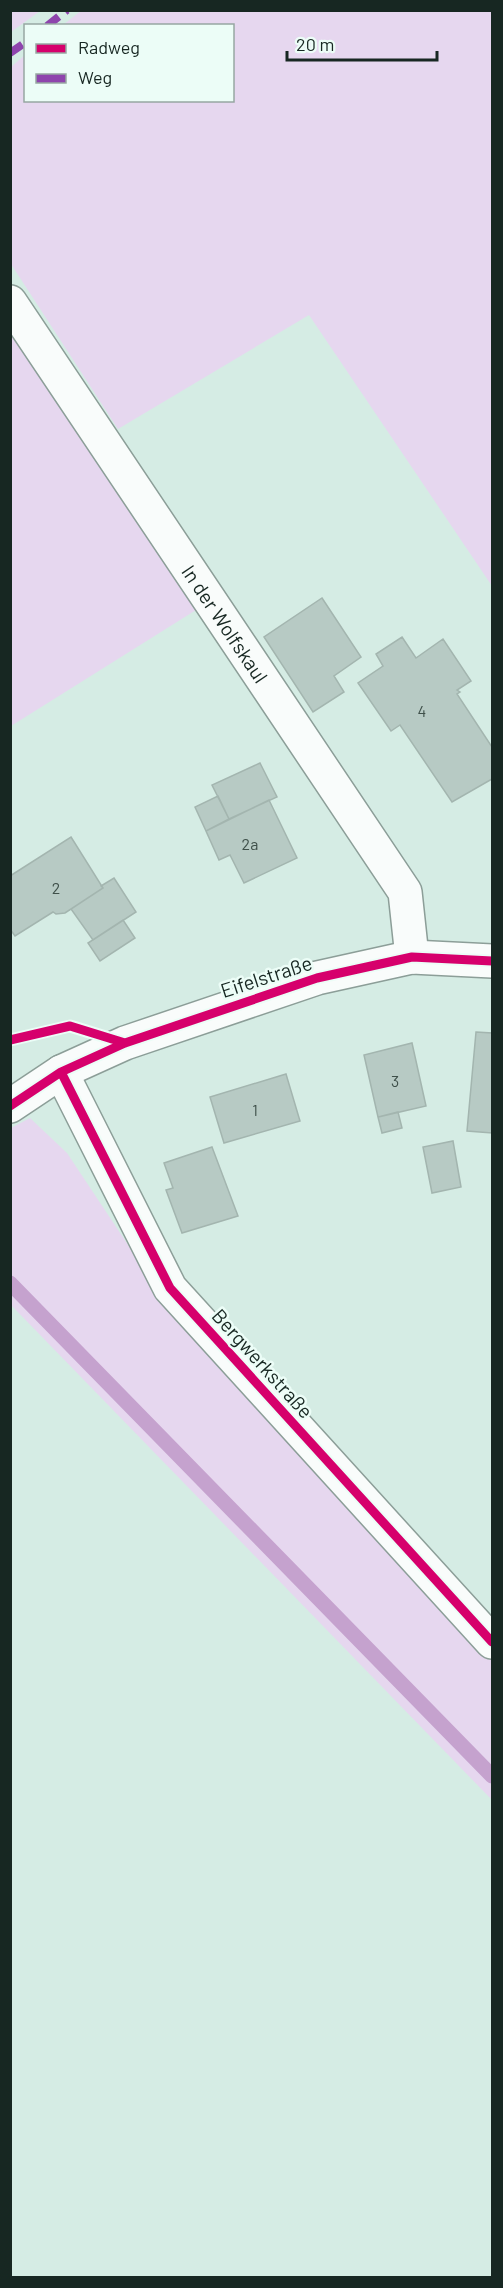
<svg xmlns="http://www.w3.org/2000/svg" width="503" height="2288" font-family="Barlow,sans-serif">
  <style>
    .green { fill: #e6d7ef }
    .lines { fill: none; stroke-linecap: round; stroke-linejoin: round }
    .stream { stroke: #c5a2ce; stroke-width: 15 }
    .building { fill: #b7cac4; stroke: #a3b5af; stroke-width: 1.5 }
    .minor-casing { stroke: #8c9e98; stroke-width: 36 }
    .minor { stroke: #f9fcfb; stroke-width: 33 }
    .quiet { stroke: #8e44ad; stroke-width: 8; stroke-dasharray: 15 8; stroke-linecap: butt }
    .cycleway-casing { stroke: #ecfdf7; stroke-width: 13 }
    .cycleway { stroke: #d6006c; stroke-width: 9 }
    .labels { text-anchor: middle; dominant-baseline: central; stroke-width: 5; stroke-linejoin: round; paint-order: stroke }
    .number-label { font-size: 16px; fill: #3f504a }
    .street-label { font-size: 20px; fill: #172722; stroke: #ecfdf7 }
  </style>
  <rect width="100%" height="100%" fill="#d5ece4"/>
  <path class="green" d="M11,10h29v1l-29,21z
    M82,10l410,1v575l-183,-271 -191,114 -107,-165v-197l14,-12 1,45h206v-74l-169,-1z
    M10,327l194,278 -193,121h-1z
    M30,1118l37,35 93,140 332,363v144l-481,-495v-177z"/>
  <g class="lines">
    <path class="stream" d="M10,1283l482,493"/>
  </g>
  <path class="building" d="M322,598l39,59 -27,19 10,16 -31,20 -49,-75z
    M402,637l14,21 27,-19 28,42 -14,9 3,2 -3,2 35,53v32l-40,23 -52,-77 -9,6 -33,-48 25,-17 -7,-12z
    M260,763l17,34 -48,22 -17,-34z
    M218,796l11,23 -23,12 -11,-24z
    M269,800l28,58 -53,25 -14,-28 -11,5 -13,-29z
    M71,837l32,51 -38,25 -9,1 -3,-2 -38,24 -5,-7v-53z
    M114,878l22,34 -43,28 -22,-31 32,-21 -2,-2z
    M123,920l12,18 -35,23 -12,-18z
    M476,1032l16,1v100l-25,-2z
    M412,1043l14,63 -48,11 -14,-62z
    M286,1074l14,47 -76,22 -14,-46z
    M398,1112l4,16 -20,5 -4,-16z
    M453,1141l8,46 -29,6 -9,-46z
    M212,1147l26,69 -56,17 -16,-43 7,-2 -9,-25z"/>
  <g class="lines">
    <g class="minor-casing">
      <g id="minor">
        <path id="s1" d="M10,302l395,590 7,65"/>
        <path d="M61,1072l109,216 322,354"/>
        <path d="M10,1106l51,-34 64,-29 192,-65 95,-21 80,4"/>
      </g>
    </g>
    <use href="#minor" class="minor"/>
    <path class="quiet" d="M47,26l20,-16
      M10,53l16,-11"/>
    <g class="cycleway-casing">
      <path id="cycleway" d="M10,1040l60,-14 55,17
        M61,1072l109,216 322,354
        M10,1106l51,-34 64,-29 192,-65 95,-21 80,4"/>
    </g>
    <use href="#cycleway" class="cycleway"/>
  </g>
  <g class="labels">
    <g class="number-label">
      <text x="422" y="710">4</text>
      <text x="250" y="843">2a</text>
      <text x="56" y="887">2</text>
      <text x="395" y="1080">3</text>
      <text x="255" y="1109">1</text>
    </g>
    <g class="street-label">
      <text stroke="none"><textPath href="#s1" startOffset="387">In der Wolfskaul</textPath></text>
      <text transform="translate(266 976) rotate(-18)">Eifelstraße</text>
      <text transform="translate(263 1363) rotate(48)">Bergwerkstraße</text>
    </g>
  </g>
  <rect width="503" height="2288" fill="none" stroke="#172722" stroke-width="24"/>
  <rect x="24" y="24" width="210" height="78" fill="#ecfdf7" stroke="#97a7a2" stroke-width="1.5"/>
  <rect x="36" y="44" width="30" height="9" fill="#d6006c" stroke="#97a7a2" stroke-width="1.5"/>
  <text x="78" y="54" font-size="18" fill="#172722">Radweg</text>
  <rect x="36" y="74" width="30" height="9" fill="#8e44ad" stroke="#97a7a2" stroke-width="1.5"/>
  <text x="78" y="84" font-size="18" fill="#172722">Weg</text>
  <path d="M287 51v9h150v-9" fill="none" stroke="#172722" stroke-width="3"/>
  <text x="296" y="51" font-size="18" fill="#172722" stroke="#ecfdf7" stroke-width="4.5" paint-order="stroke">20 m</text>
</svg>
